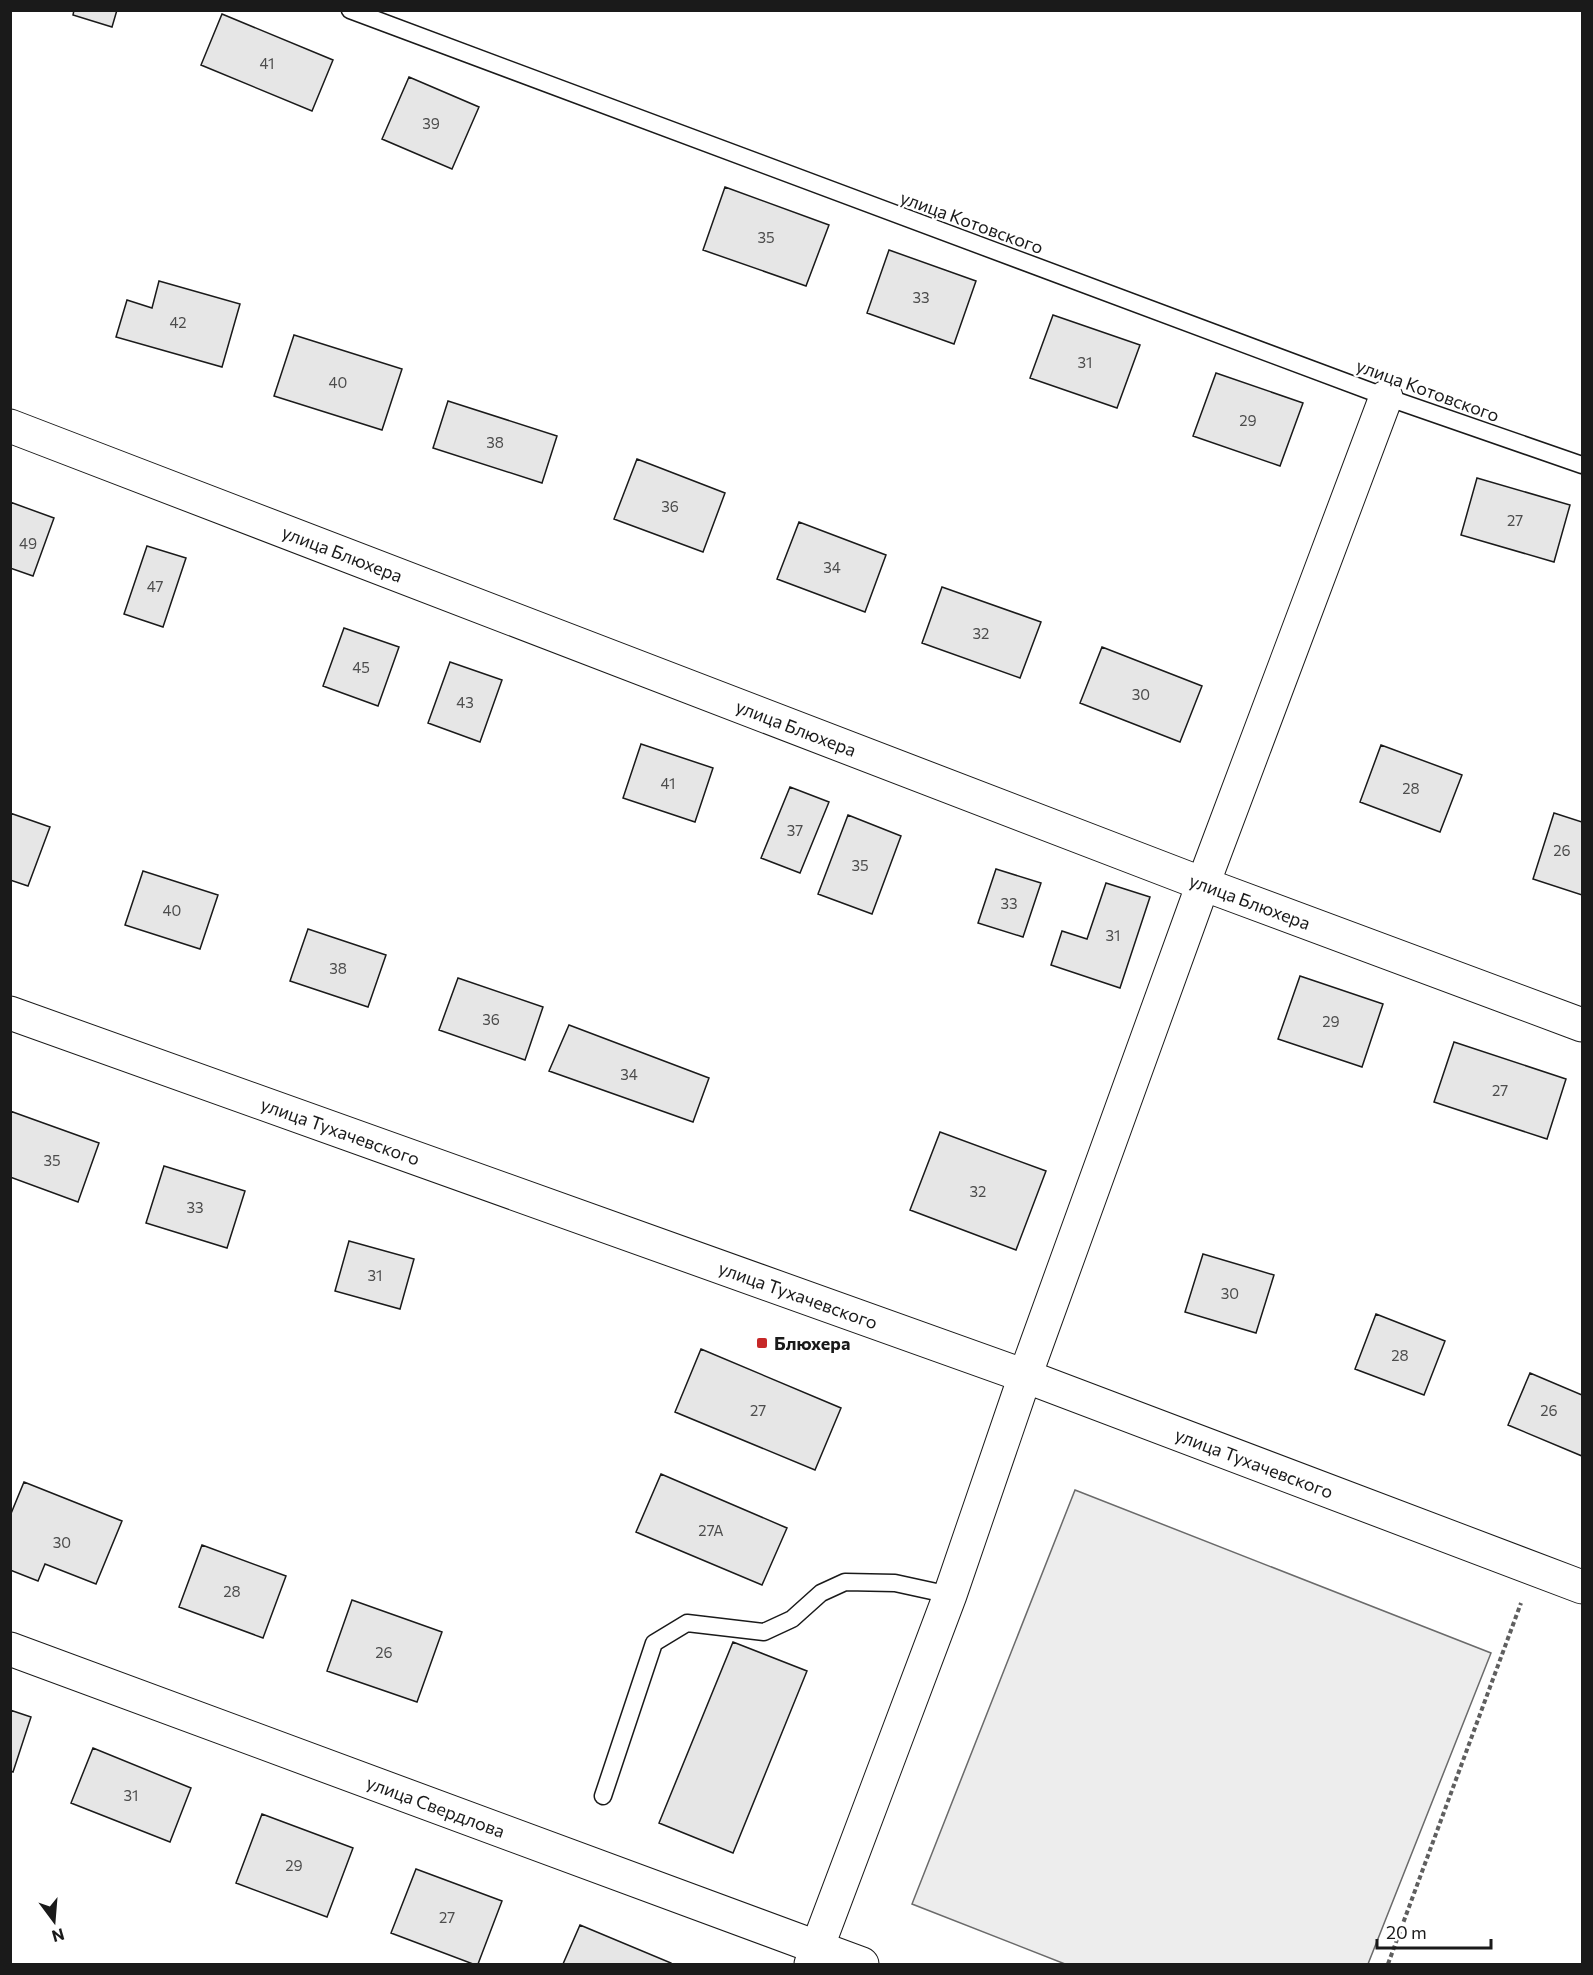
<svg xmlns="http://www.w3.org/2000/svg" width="1593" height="1975" font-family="Commissioner,sans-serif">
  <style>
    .built { fill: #ededed; stroke: #6a6a6a; stroke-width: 1.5 }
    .building { fill: #e6e6e6; stroke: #1a1a1a; stroke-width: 1.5 }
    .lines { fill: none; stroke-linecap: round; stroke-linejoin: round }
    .service-casing { stroke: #1a1a1a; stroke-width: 19 }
    .minor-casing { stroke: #1a1a1a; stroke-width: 35 }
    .primary-casing { stroke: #1a1a1a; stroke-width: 35 }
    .path { stroke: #5f5f5f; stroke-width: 4; stroke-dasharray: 4.5 3; stroke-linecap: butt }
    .service { stroke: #fff; stroke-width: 16 }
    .minor { stroke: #fff; stroke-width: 33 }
    .primary { stroke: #fff; stroke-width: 33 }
    .poi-dot { fill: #c62828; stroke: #fff; stroke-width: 2 }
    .labels { text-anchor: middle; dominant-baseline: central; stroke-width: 4.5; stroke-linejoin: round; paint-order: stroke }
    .number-label { font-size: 15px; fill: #4d4d4d }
    .street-label { font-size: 18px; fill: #1a1a1a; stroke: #fff }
    .poi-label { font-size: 18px; font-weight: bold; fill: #1a1a1a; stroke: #fff; text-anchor: start }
  </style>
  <rect width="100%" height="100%" fill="#fff"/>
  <path class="built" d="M1075,1490l416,163 -123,311h-303l-153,-60z"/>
  <path class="building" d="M74,10h43l-5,17 -39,-12z
    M222,14l111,46 -21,51 -111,-46z
    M409,77l70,30 -27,62 -70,-30z
    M725,187l104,38 -23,61 -103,-36z
    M889,250l87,31 -22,63 -87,-31z
    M159,281l81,23 -18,63 -106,-30 11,-37 25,8z
    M1053,315l87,30 -23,63 -87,-30z
    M294,335l108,34 -20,61 -108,-34z
    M1216,373l87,30 -23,63 -87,-30z
    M448,401l109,35 -15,47 -109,-35z
    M637,459l88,34 -22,59 -89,-33z
    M1477,478l93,27 -16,57 -93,-27z
    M10,502l44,16 -21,58 -23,-8z
    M799,522l87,33 -21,57 -88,-33z
    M147,546l39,12 -23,69 -39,-13z
    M942,587l99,35 -21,56 -98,-35z
    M344,628l55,19 -21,59 -55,-20z
    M1102,647l100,39 -22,56 -100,-39z
    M450,662l52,18 -22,62 -52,-19z
    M641,744l72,24 -18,54 -72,-24z
    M1381,745l81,30 -22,57 -80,-30z
    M790,787l39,15 -29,71 -39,-15z
    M10,813l40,14 -22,59 -18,-6z
    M1554,813l28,9v73l-49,-16z
    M848,815l53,21 -29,78 -54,-20z
    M996,869l45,14 -18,54 -45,-14z
    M143,871l75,24 -18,54 -75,-24z
    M1106,883l44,14 -30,91 -69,-23 11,-34 25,8z
    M308,929l78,26 -18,52 -78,-26z
    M1300,976l83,28 -21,63 -84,-28z
    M458,978l85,29 -18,53 -86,-30z
    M569,1025l140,53 -16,44 -144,-51z
    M1454,1042l112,37 -19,60 -113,-37z
    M10,1111l89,32 -21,59 -68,-25z
    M940,1132l106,39 -30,79 -106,-40z
    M164,1166l81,25 -18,57 -81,-25z
    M349,1241l65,18 -14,50 -65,-18z
    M1203,1254l71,21 -18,58 -71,-21z
    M1376,1314l69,27 -21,54 -69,-26z
    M701,1349l140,59 -26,62 -140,-58z
    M1530,1373l52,22v61l-74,-31z
    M661,1474l126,54 -25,57 -126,-53z
    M24,1482l98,39 -26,63 -51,-20 -7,17 -28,-11v-54z
    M202,1545l84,31 -23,62 -84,-31z
    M352,1600l90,32 -25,70 -90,-31z
    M733,1642l74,29 -74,182 -74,-30z
    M10,1710l21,7 -18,55 -3,-1z
    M93,1748l98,40 -21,54 -99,-39z
    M262,1814l91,34 -26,69 -91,-34z
    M416,1869l86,32 -24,63h-5l-82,-31z
    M580,1925l91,38v1h-108z"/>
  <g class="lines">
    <g class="service-casing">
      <path id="service" d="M350,10l1036,387 196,68
        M603,1796l51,-153 33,-20 77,9 28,-13 29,-26 24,-11 50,1 55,12"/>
    </g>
    <g class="minor-casing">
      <g id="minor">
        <path id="s1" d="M10,426l1193,458 379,141"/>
        <path id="s2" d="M10,1649l852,315"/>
        <path d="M811,1964l139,-369 75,-219 178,-492 183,-487"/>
      </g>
    </g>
    <g class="primary-casing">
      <g id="primary">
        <path id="s3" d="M10,1013l1015,363 557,211"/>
      </g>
    </g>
    <path class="path" d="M1388,1964l133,-361"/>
    <use href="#service" class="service"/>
    <use href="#minor" class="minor"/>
    <use href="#primary" class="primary"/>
  </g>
  <rect class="poi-dot" x="756" y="1337" width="12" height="12" rx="3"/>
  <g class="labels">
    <g class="number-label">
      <text x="267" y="63">41</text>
      <text x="431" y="123">39</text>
      <text x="766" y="237">35</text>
      <text x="921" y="297">33</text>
      <text x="178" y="322">42</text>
      <text x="1085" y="362">31</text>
      <text x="338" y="382">40</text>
      <text x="1248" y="420">29</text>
      <text x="495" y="442">38</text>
      <text x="670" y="506">36</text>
      <text x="1515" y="520">27</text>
      <text x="28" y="543">49</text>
      <text x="832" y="567">34</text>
      <text x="155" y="586">47</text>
      <text x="981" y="633">32</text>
      <text x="361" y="667">45</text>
      <text x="1141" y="694">30</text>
      <text x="465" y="702">43</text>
      <text x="668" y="783">41</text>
      <text x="1411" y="788">28</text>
      <text x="795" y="830">37</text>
      <text x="1562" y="850">26</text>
      <text x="860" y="865">35</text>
      <text x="1009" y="903">33</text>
      <text x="172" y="910">40</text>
      <text x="1113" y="935">31</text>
      <text x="338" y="968">38</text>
      <text x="491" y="1019">36</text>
      <text x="1331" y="1021">29</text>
      <text x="629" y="1074">34</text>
      <text x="1500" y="1090">27</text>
      <text x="52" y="1160">35</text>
      <text x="978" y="1191">32</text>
      <text x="195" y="1207">33</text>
      <text x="375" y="1275">31</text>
      <text x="1230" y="1293">30</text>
      <text x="1400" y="1355">28</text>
      <text x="758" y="1410">27</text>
      <text x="1549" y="1410">26</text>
      <text x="711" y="1530">27А</text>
      <text x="62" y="1542">30</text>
      <text x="232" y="1591">28</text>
      <text x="384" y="1652">26</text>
      <text x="131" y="1795">31</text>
      <text x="294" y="1865">29</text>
      <text x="447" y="1917">27</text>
    </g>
    <g class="street-label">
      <text transform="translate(972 222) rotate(20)">улица Котовского</text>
      <text transform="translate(1428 390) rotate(20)">улица Котовского</text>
      <text stroke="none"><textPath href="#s1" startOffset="356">улица Блюхера</textPath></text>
      <text stroke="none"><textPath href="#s1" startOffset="842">улица Блюхера</textPath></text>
      <text stroke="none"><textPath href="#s1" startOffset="1328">улица Блюхера</textPath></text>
      <text stroke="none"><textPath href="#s3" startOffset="351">улица Тухачевского</textPath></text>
      <text stroke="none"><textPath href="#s3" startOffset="837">улица Тухачевского</textPath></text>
      <text stroke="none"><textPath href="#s3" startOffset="1323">улица Тухачевского</textPath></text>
      <text stroke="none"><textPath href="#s2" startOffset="454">улица Свердлова</textPath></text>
    </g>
    <g class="poi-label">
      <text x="774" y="1343">Блюхера</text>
    </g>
  </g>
  <rect width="1593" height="1975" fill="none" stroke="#1a1a1a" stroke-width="24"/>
  <g transform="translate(54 1921) rotate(164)" stroke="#ffffff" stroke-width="4.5" paint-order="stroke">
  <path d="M0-4.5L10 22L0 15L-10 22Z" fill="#1a1a1a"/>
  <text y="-9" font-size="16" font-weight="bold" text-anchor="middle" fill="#1a1a1a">N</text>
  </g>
  <path d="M1377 1939v9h114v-9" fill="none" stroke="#1a1a1a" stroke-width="3"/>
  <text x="1386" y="1939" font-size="18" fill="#1a1a1a" stroke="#ffffff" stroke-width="4.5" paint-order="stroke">20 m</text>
</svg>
